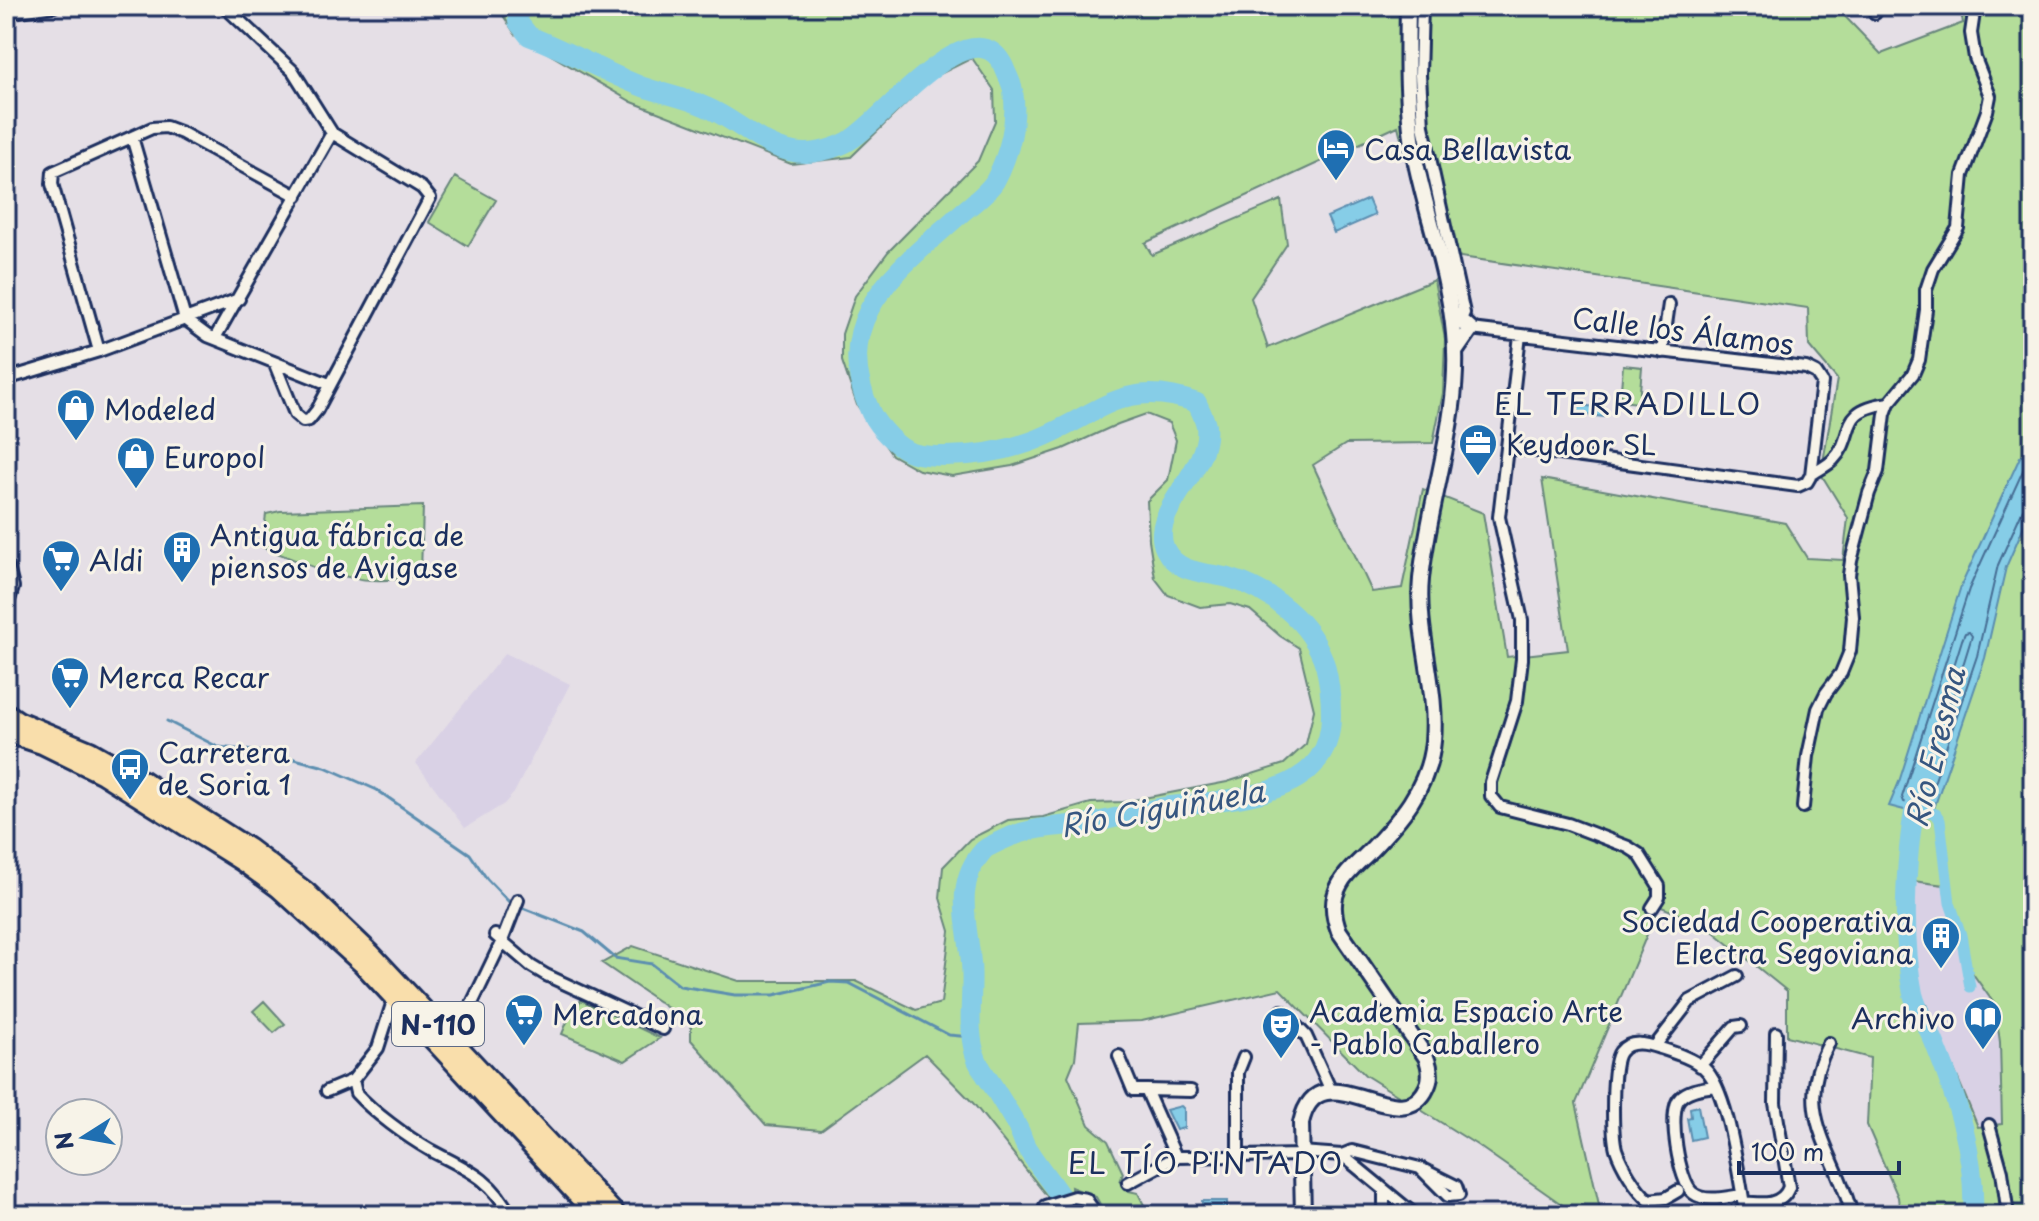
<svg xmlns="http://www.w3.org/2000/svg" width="2039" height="1221" font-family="'Playpen Sans',sans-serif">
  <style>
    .built { fill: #d9d1e5 }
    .green { fill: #b4dd9a; stroke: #68867c; stroke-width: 2; fill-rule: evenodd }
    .water { fill: #86cde7; stroke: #5b8eb0; stroke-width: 2 }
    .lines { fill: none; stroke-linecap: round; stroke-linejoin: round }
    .shore { stroke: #466e95; stroke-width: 2 }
    .stream { stroke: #5b8eb0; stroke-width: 3 }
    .canal { stroke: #86cde7; stroke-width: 11 }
    .river { stroke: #86cde7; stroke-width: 20 }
    .street-casing { stroke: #1b2f5e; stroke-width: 16 }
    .secondary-casing { stroke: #1b2f5e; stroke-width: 20 }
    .highway-casing { stroke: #1b2f5e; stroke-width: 24 }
    .street { stroke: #f7f3e8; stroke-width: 10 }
    .secondary { stroke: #f7f3e8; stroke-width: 14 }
    .highway { stroke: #f9deab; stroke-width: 18 }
    .labels { text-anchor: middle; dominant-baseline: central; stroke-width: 6; stroke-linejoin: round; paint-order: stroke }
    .shield { fill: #f7f3e8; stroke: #5d6a87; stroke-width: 2 }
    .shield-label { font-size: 26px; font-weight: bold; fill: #1b2f5e }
    .poi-label { font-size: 28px; fill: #1b2f5e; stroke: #f7f3e8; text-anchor: start }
    .street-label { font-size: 28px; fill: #1b2f5e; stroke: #f7f3e8 }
    .neighbourhood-label { font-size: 30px; letter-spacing: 2px; fill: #1b2f5e; stroke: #f7f3e8 }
    .water-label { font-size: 30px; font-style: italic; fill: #365680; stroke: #f7f3e8 }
  </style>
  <rect width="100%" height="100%" fill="#e5dfe6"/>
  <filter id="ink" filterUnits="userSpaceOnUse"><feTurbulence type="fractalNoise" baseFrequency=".0125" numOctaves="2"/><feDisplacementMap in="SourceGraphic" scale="16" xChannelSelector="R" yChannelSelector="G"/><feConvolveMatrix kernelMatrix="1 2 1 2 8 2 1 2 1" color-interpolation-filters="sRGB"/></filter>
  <g filter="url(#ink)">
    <path class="built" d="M505,653l65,31 -56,109 -10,11 -39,24 -49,-65z
      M1912,881l32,3 3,22 24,65 24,34 5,37 2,82 -24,3 -24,-60 -31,-63 -10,-47 -3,-33z"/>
    <path class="green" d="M497,6h1338l46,48 82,-31 -3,-17h73v1209h-133l-2,-18 -31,-72 3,-67 -83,-22v-45l-83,-67 -45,-18 -83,197 24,106 -23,6 -100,-70 -112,-70 -85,-86 -138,32 -63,2 -4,36 -7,17 21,49 19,16 15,32 -3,9 5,8 13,3 11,22h-43l-10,-18 -25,-10 1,12 5,1 15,15h-30l-89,-112 -48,-49 -104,76 -55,-5 -75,-85v-16l-89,-61 31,-17 106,35h117l60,29 25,-7 9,-72 -10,-33 3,-31 27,-28 38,-19 35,-3 48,-14 32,-1 104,-20 57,-18 22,-20 8,-34 -15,-62 -19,-12 -30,-26 -20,-6 -30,3 -32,-12 -13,-17 -6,-38 -2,-39 21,-21 8,-40 -7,-17 -23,-9 -28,10 -55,25 -51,17 -60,10 -33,-6 -27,-15 -35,-50 -15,-44v-27l13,-38 33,-44 90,-91 17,-40 -1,-31 -22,-32 -40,20 -81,79 -60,7 -159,-62 -117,-68zM1398,126l29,118 34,13 347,51 1,38 28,33 -16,95 27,44 -5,42 -36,-2 -22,-35 -243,-44 26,171 -61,7 -24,-144 -60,-24 -21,99 -30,4 -59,-127 33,-21 87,-1 10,-50 2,-54 -11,-59 -166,68 -17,-50 36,-54 -6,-44 -129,55 -7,-12zM1913,881l31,4 3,21 24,65 24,34 5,37 2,82 -24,3 -51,-123 -4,-1 -10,-46 -3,-33z
      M455,177l41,23 -28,46 -39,-24z
      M1623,365l19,2 -3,36 -19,-2z
      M423,506l-2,68c-61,18 -103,-6 -159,-27l4,-33 14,-3z
      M581,1000l79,38 -35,23 -63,-27 12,-29 3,1z
      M264,1001l21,23 -11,9 -21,-22z"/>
    <path class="water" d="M1368,199l7,16 -41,18 -7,-16z
      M1578,405l27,3 -1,9 -27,-3z
      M2033,449v56l-27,62 -21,91 -54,159 -42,-11 10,-24 62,-196 59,-129z
      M1181,1106l3,3v19l-8,2 -10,-20z
      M1698,1106l6,31 -13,3 -4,-22 4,-1 -1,-9z
      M1202,1201h25v14h-25z"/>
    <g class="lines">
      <path class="shore" d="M2033,458l-7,6 -57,125 -67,208 2,5 19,5 4,-3 50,-148 21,-91 25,-56 10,-5
        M1969,632l3,4 -20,65 -5,2 -3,-5 18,-58 3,-7z"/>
      <path class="stream" d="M167,721l51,26 54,6 53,14 52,23 93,64 17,25 23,24 74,29 31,26 37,6 28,22 55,9h39l56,-13 19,1 100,52 22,2"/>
      <path class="canal" d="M1919,808l17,6 4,6 10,83 11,32 9,52"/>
      <path class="river" d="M517,6l1,16 11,14c39,15 75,36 114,51 21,7 43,11 63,20 34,14 61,47 101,46 10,0 28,-5 38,-10 32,-14 128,-143 159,-76 3,8 8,16 9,24 5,30 -4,64 -18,90 -8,13 -26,25 -38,36 -64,57 -129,103 -86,196 7,14 27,36 42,40 10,3 23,3 33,3 28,0 58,-5 84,-14 66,-23 89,-67 167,-39 3,7 8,16 9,23 6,45 -59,85 -41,123 12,25 41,23 64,29 41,12 83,44 96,87 4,15 6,33 6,49 1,85 -98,84 -160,92 -31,4 -60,15 -90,18 -31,3 -55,4 -83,18 -5,3 -12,5 -15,9 -30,33 -15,73 -12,112 3,31 -6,67 6,97 5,11 12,20 19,31 7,12 15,24 22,37 4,7 5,15 10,22 14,22 31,42 45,65
        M1919,788c-14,58 -18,147 -6,206 4,17 16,34 22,50 22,55 41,111 38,171"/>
      <g class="street-casing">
        <path id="street" d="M224,6l69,65 39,62 90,55 8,10 -113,212 -8,10 -6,1 -8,-7 -21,-52
          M1422,6l-2,69 3,51 41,187
          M6,13l48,-7
          M1875,13l3,-7
          M132,137l53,182 23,17 121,48
          M1471,329l335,39 10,5 6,9 -11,93 -4,7 -9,4 -291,-39
          M1520,335l-21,182 23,103v39l-5,42 -26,81v14l9,11 68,17 60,23 11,7 20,32v11l-7,11
          M215,338l117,-205
          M99,351l-47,-167 1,-12 99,-44 14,-1 16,6 115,63
          M1662,352l7,-48
          M6,379l93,-28 140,-52
          M1811,475c7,-5 16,-9 22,-15 25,-26 2,-50 56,-57
          M1803,807l5,-51 10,-47 8,-16 15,-20 9,-22 3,-34 -4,-42 2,-14 18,-68 9,-22 7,-57 4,-11 24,-29 6,-14 7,-50v-20l7,-21 25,-41 5,-53 24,-64 3,-15 -15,-38 -4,-25 4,-27
          M495,935l36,31 15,9 117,54
          M394,998l-16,50 -25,32 3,13c17,19 51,44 74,57 35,19 61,27 80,65
          M1282,1011l24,25 25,55
          M454,1041l48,-100 16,-41
          M1829,1043c-38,71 7,107 23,172
          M1655,1046l35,-45 47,-25
          M1119,1056l14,34h13
          M1700,1066l34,-39 7,-1
          M1715,1086c-12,2 -27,3 -35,12 -13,12 -1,85 13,95 13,10 34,4 49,2
          M327,1091l26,-11
          M1989,1125l13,47 6,43
          M1301,1152l41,3 73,60
          M1342,1155l10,-4 68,17 28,28 11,-1 -3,-9 -36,-18
          M1238,1156v-84l6,-15
          M1176,1157l-30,-67 45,1
          M1128,1183l48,-26 125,-2
          M1678,1191l-12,7 -17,2c-13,-10 -28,-36 -33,-51 -4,-15 -5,-86 4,-97 10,-13 27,-8 40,-4 15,5 32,10 44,20 25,22 35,113 42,147
          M1743,1202c18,2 39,5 46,-15l-14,-84 1,-70
          M1045,1206l29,-9 12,2 11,16
          M1384,1215v-25"/>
      </g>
      <g class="secondary-casing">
        <path id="secondary" d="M1452,312l19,17 -16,23
          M6,568l5,19 -5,16
          M1303,1215l-2,-92c17,-78 101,21 126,-36 5,-10 3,-20 -1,-30l-87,-126c-6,-16 -8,-31 1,-47 6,-12 18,-21 28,-31 31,-32 61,-65 65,-112 5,-54 -17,-108 -12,-162 8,-81 41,-164 33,-245 -5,-59 -26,-114 -38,-171 -10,-52 -9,-104 -8,-157"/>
      </g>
      <g class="highway-casing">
        <path id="highway" d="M6,713l12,8 72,30 53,30 105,67 58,44 64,61 246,262
          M6,732l36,12 61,30 139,87 37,27 83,75 234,252"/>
      </g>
      <use href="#street" class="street"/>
      <use href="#secondary" class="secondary"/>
      <use href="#highway" class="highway"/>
    </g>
  </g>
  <defs>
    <g id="hotel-pin" transform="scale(2)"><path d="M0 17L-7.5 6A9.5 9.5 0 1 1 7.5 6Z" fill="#1f6fb2" stroke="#f7f3e8"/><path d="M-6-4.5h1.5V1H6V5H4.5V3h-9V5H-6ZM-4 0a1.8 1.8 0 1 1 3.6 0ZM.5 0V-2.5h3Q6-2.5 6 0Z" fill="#fff"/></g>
    <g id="shop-pin" transform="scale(2)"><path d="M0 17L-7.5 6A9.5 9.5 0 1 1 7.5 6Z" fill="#1f6fb2" stroke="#f7f3e8"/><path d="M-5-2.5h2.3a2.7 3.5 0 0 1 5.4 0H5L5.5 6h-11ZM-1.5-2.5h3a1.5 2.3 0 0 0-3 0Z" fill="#fff"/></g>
    <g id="office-pin" transform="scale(2)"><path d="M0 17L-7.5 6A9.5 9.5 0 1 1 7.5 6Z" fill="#1f6fb2" stroke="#f7f3e8"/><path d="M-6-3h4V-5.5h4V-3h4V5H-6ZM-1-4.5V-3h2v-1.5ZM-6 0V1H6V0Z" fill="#fff"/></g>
    <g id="building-pin" transform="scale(2)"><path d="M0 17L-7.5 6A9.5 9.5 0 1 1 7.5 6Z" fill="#1f6fb2" stroke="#f7f3e8"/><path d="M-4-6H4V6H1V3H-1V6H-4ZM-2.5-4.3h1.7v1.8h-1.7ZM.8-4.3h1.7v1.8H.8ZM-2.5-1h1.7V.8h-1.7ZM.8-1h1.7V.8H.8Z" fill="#fff"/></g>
    <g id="supermarket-pin" transform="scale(2)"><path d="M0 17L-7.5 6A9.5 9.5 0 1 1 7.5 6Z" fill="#1f6fb2" stroke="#f7f3e8"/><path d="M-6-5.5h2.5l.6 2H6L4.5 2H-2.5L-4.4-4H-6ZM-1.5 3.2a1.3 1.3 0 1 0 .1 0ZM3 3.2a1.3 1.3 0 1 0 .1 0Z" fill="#fff"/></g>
    <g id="bus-pin" transform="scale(2)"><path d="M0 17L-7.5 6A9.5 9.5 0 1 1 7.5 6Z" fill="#1f6fb2" stroke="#f7f3e8"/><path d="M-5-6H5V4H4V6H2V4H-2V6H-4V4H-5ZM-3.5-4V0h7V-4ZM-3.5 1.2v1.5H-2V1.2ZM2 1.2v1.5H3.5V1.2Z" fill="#fff"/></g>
    <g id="library-pin" transform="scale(2)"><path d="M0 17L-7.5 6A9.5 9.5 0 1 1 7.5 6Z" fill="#1f6fb2" stroke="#f7f3e8"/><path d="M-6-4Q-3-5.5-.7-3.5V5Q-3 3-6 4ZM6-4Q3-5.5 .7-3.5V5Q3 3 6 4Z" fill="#fff"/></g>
    <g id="theatre-pin" transform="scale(2)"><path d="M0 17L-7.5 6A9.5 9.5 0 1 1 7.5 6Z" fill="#1f6fb2" stroke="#f7f3e8"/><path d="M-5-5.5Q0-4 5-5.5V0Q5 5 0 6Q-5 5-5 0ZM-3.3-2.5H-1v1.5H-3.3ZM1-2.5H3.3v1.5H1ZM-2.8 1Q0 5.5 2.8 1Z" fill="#fff"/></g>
  </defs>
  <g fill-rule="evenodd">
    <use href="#hotel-pin" x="1336" y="148"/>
    <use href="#shop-pin" x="76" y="408"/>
    <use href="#office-pin" x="1478" y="443"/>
    <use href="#shop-pin" x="136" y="456"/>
    <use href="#building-pin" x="182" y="550"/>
    <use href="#supermarket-pin" x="61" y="559"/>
    <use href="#supermarket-pin" x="70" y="676"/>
    <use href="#bus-pin" x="130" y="767"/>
    <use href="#building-pin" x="1941" y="936"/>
    <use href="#supermarket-pin" x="524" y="1013"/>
    <use href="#library-pin" x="1983" y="1017"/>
    <use href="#theatre-pin" x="1281" y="1026"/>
  </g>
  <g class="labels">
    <rect class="shield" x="392" y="1002" width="92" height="44" rx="6"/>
    <g class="shield-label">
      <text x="438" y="1024">N-110</text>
    </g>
    <g class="poi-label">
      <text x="1364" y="148">Casa Bellavista</text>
      <text x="104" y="408">Modeled</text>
      <text x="1506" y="443">Keydoor SL</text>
      <text x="164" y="456">Europol</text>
      <text x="210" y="534">Antigua fábrica de<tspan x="210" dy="32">piensos de Avigase</tspan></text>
      <text x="89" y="559">Aldi</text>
      <text x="98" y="676">Merca Recar</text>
      <text x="158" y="751">Carretera<tspan x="158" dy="32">de Soria 1</tspan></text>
      <text x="1913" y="920" text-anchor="end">Sociedad Cooperativa<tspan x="1913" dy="32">Electra Segoviana</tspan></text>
      <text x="1309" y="1010">Academia Espacio Arte<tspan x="1309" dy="32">- Pablo Caballero</tspan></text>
      <text x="552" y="1013">Mercadona</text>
      <text x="1955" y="1017" text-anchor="end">Archivo</text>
    </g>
    <g class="street-label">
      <text transform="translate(1683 330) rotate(7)">Calle los Álamos</text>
    </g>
    <g class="neighbourhood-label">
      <text x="1628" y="402">EL TERRADILLO</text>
      <text x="1206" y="1161">EL TÍO PINTADO</text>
    </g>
    <g class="water-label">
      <text transform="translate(1934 747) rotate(-76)">Río Eresma</text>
      <text transform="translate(1162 807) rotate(-10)">Río Ciguiñuela</text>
    </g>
  </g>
  <rect width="2039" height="1221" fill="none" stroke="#f7f3e8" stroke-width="32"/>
  <rect x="16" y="16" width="2007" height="1189" fill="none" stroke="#1b2f5e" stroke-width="3" filter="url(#ink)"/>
  <g transform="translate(84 1137) rotate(259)"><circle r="38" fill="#f7f3e8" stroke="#9fa5b1" stroke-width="2"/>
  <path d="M0-6L14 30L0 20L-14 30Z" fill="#1f6fb2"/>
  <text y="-12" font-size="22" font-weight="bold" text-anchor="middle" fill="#1b2f5e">N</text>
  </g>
  <path d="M1739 1161v12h160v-12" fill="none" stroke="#1b2f5e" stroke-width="4"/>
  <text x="1751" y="1161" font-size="24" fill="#1b2f5e" stroke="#f7f3e8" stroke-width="6" paint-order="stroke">100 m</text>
</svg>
